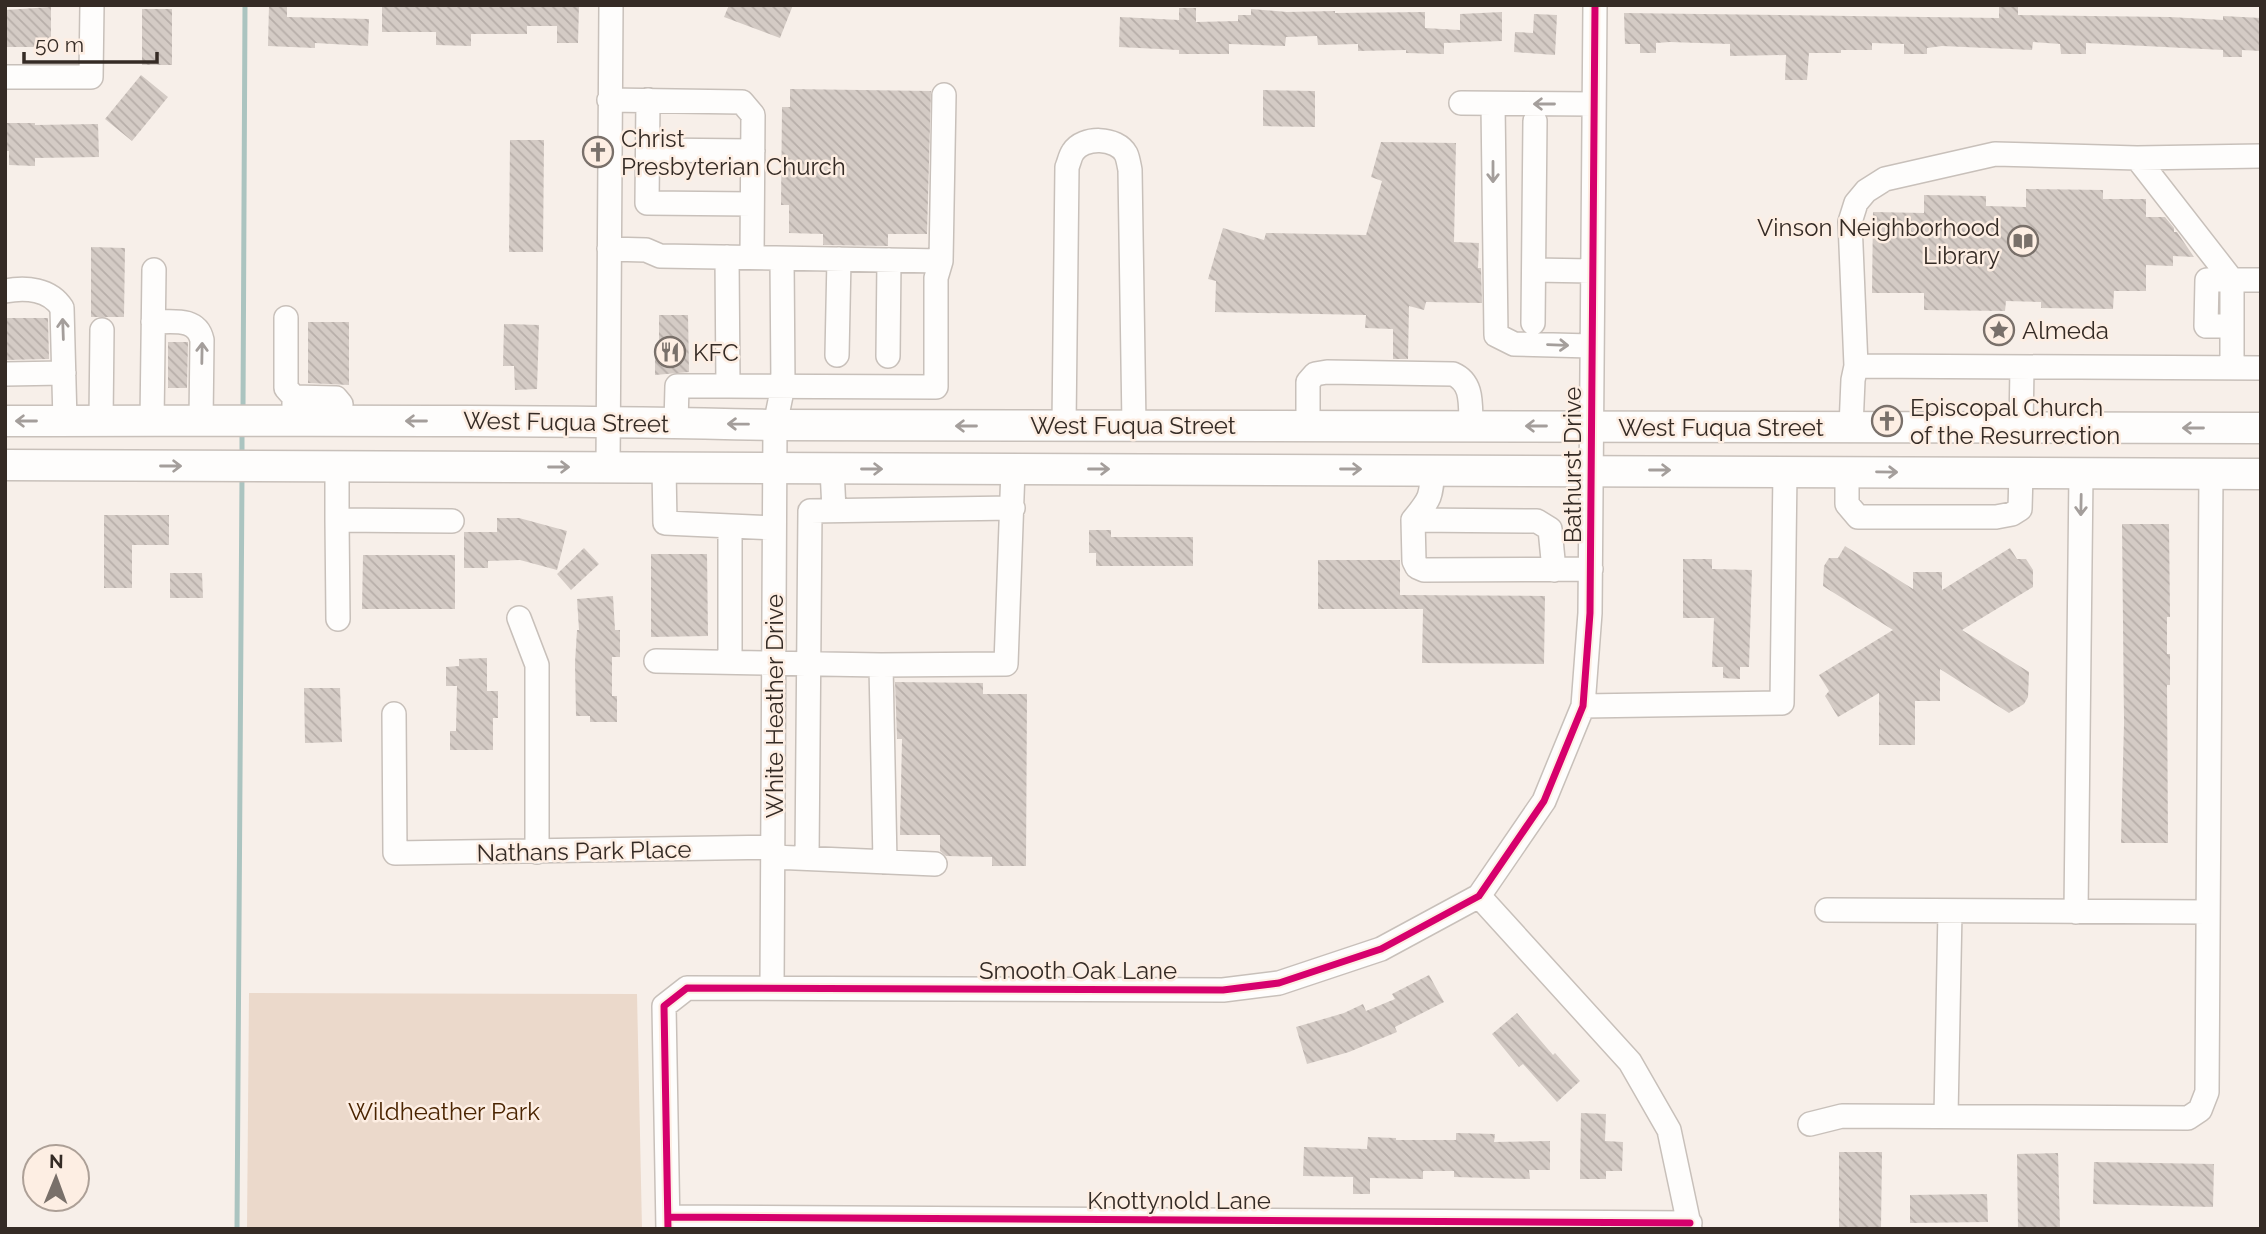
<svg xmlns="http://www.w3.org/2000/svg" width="2266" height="1234" font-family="Raleway,sans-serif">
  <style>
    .green { fill: #ebd9cb }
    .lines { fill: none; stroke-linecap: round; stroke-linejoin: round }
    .stream { stroke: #abc4c0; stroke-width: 5 }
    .building { fill: url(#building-back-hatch) }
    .minor-casing { stroke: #c8c0ba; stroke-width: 26 }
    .major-casing { stroke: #c8c0ba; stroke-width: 33 }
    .minor { stroke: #fefdfc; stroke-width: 23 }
    .major { stroke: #fefdfc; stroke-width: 30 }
    .cycleway-casing { stroke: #fdeee3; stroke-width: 11 }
    .cycleway { stroke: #d6006c; stroke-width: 7 }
    .oneway { stroke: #a49e9b }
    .labels { text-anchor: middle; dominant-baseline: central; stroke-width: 5; stroke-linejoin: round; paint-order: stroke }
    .poi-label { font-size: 24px; fill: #352b25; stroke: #fdeee3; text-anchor: start }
    .street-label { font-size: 24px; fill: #352b25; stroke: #fdeee3 }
    .park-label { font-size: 24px; fill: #4a2401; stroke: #fdeee3 }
  </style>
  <defs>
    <pattern id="building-back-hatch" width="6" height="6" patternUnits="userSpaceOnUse" patternTransform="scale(1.75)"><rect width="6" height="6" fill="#d4cbc5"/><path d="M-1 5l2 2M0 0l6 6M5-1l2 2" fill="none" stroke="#b7aea9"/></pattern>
  </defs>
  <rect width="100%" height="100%" fill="#f7efe9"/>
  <path class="green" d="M249,993l388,1 5,235h-395z"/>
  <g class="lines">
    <path class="stream" d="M243,410l2,-405
      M242,456v-26
      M237,1229l5,-753"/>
  </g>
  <path class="building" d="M269,5h18v12l82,2 -1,27 -53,-3v5l-47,-2z
    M382,5h197l-1,38h-21v-17h-30v8h-56v12l-35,-1v-13h-54z
    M729,5h64l-13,33 -56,-21z
    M1999,5h19v10l152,2 53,3v-4l38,2v33l-19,-1v7h-19v-7l-137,-7v11h-25l-1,-10 -27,-2 -1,8 -90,-4 -15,2v6h-23v-10l-32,-1v7h-31v3h-32l-2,27h-22l1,-25 -56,1v-12l-60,-2 -14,1v10h-16v-9h-15l-1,-31 375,5z
    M51,7v40h-46v-37z
    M1179,8h17v14l42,-1v-6h13v-6l36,3 48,-1v2l90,-1v16l35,2v-16l42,-2v29l-58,2v11l-38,-1v-3l-48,1v-7l-40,1 -1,-9 -31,1 -1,9 -56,-2v10h-50v-4l-60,-3 1,-30 59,3z
    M142,9h30v56h-30z
    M1534,14l23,1 -2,40 -41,-3 1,-20 18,1z
    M141,75l27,22 -36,44 -27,-22z
    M790,89l141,2 -4,143h-39v12l-65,-1v-11l-34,-1v-28h-8l1,-98h8z
    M1263,90l52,1v36l-52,-1z
    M5,123h30v2l63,-1 1,33 -64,1v8l-26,-1v-14h-4z
    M510,140h34l-1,112h-34z
    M1381,142l75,1 -2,99 25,1 -1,25h3l1,35 -56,-1 -2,8 -15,-4 -1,53h-15v-30l-28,-1 1,-13 -151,-3 1,-31 -8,-2 15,-51 41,12 2,-7 100,2 16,-54 -11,-4z
    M2026,189l77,1v9h43v18h19l9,11v4h3l17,25 -21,-1v10l-27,-1v26h-32l-1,18 -72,-1v-6l-35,-1 -1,10 -81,-1v-17h-52l1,-81 51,1v-18l62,1v10l40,1z
    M91,247l34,1 -1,69h-33z
    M659,315h29l1,57 -34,3v-31h4z
    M6,318h42l1,41 -43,1z
    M308,322h41v63l-41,-2z
    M504,324l35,1 -2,64 -22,1 -1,-24h-11z
    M168,342h20l-1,46h-19z
    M104,515h65v30h-37v43h-28z
    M497,518h22l48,13 -10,39 -37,-10 -32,1v7h-24v-36h33z
    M2122,524h47l1,93h-3v37h3v31h-3l1,158h-47l3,-120z
    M1089,530h22v7h82v29h-97v-13h-7z
    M1845,546l68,43v-17h29v18l68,-42 7,11h9l7,11v17l-71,43 67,42 -1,25 -4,7 -15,9 -69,-44v32h-25v44h-36v-52l-41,24 -13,-21 4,-5 -10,-16 74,-45 -70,-44 1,-20 5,-8h9z
    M584,548l15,16 -28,26 -14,-16z
    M651,554h56l1,82 -57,1z
    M363,555h92v54h-93z
    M1683,559h29v10l40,1 -3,97h-9v12l-17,-1v-11h-11l2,-49h-31z
    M1318,560h82v35l145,1 -1,68 -122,-1 1,-54h-105z
    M170,573h32l1,25h-33z
    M613,596l2,34h5v27h-8v39h5v26h-27v-6h-14l-1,-53 2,-33h2l-2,-31z
    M487,658v33h11v27h-5v32h-43v-19h6l1,-45h-11v-19l13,-1v-7z
    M895,682l88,1v11h44l-1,172h-34v-9l-46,-1 -6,-5v-16h-40l2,-96h-5z
    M304,688h36l2,54 -37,1z
    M1429,975l15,27 -49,25 2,5 -48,20 -42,12 -11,-37 48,-14 19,-9 3,7 29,-12 -3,-5z
    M1517,1013l36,42 2,-2 25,28 -23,21 -34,-38 -4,3 -27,-33z
    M1581,1113l25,1 -1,27 18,1 -1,29h-16v8h-26z
    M1456,1133l39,1 -1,8 56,-1v29h-21l1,9 -76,-2v-6h-31v8l-53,-1v16h-17v-17l-50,-1 1,-29 63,2 1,-12 28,1v2h60z
    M1839,1152h43l-1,77h-42z
    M2058,1153l2,76h-42l-1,-75z
    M2094,1162l120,2 -1,43 -120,-3z
    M1987,1194l1,28 -78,1v-28z"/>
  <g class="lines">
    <g class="minor-casing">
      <path id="minor" d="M5,77h86l1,-72
        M609,100l133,2 11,13 -1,142
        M648,100l-1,103 105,1
        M1461,103l133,1
        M1493,104l3,231 18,9 77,2
        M648,150l105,1
        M2137,158l95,122v88
        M609,249l37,1 14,6 281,5
        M727,257l1,129 208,1v-109l5,-17 3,-166
        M1534,270l58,1
        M5,291c21,-4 45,-2 57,17l3,113
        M286,318v70l8,9v24
        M153,322c20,0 44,-5 49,18l-1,81
        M1533,323l2,-202
        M2232,326h-26l1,-46h54
        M837,355l2,-96
        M888,356l1,-96
        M1856,366l-6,-144 6,-19 10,-12 19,-12 110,-25 142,4 124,-2
        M5,374l59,-1
        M294,397l42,1 5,6 -2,16
        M101,421l1,-91
        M152,421l2,-151
        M676,423l1,-37h51
        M1064,425l3,-258c2,-4 3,-11 6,-15 10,-16 44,-15 53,2 2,4 3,11 4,16l4,255
        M1308,425v-43l7,-8 12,-2 126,2c21,9 17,32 18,52
        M1851,427l2,-47 3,-14 405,2
        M2021,428l1,-61
        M337,467v53l115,1
        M608,467l3,-462
        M664,468l1,55 109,5
        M832,469l2,41
        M1433,469c-2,28 -2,29 -20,51l1,41 3,6 7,3 167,-1
        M1847,472v32l11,13h138l16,-3 8,-5 1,-36
        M337,520l1,99
        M1413,520l124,1 13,8 4,41
        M519,618l18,47v187
        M656,661l225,4
        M730,662v-134
        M1583,706l199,-3 3,-232
        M394,714l1,139 378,-6
        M773,857l162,7
        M807,858l3,-347 203,-3
        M885,862l-4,-197 125,-1 7,-195
        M1479,896l151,166 39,68 21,99
        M1827,910l381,2
        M2076,912l5,-438
        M772,987l3,-562 8,-39 -1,-127
        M1946,1116l4,-205
        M1810,1124l32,-8 346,2 12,-8 7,-18 4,-619
        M668,1217l1022,6
        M668,1229l-4,-223 23,-18 536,2 56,-7 102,-34 98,-53 65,-95 39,-95 7,-93 5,-608"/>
    </g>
    <g class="major-casing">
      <path id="major" d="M5,421c257,0 513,-2 770,4l1486,3
        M5,465l2256,9"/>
    </g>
    <use href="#minor" class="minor"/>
    <use href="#major" class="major"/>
    <g class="cycleway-casing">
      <path id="cycleway" d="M668,1217l1022,6
        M668,1229l-4,-223 23,-18 536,2 56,-7 102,-34 98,-53 65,-95 39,-95 7,-93 5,-608"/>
    </g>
    <use href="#cycleway" class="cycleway"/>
  </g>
  <defs><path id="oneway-shaft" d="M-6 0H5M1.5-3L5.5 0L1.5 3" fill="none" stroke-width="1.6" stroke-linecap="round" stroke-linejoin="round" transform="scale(1.75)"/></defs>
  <g class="oneway">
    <use href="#oneway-shaft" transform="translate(1544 104) rotate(-180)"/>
    <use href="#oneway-shaft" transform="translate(1493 172) rotate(90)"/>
    <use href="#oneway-shaft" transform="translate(63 329) rotate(-92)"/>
    <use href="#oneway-shaft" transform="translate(1558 345) rotate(2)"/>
    <use href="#oneway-shaft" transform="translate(202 353) rotate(-89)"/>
    <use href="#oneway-shaft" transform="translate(26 421) rotate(180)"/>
    <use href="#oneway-shaft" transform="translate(416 421) rotate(-180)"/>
    <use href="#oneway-shaft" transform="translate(738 424) rotate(-179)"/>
    <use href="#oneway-shaft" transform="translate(966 426) rotate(-180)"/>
    <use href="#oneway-shaft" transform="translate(1536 426) rotate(-180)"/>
    <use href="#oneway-shaft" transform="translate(2193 428) rotate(-180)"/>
    <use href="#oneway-shaft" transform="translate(171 466)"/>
    <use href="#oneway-shaft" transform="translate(559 467)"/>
    <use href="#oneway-shaft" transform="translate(872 469)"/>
    <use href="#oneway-shaft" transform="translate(1099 469)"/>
    <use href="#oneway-shaft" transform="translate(1351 469)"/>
    <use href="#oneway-shaft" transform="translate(1660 470)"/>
    <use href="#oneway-shaft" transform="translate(1887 472) rotate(1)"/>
    <use href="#oneway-shaft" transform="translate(2081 505) rotate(91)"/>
  </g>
  <defs>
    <g id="church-ring" transform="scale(1.575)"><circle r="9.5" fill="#fdeee3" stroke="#79706a" stroke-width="1.5"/><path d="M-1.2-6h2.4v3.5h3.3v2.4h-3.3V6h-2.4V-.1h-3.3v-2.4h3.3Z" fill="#79706a"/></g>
    <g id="library-ring" transform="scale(1.575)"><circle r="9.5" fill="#fdeee3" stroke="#79706a" stroke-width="1.5"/><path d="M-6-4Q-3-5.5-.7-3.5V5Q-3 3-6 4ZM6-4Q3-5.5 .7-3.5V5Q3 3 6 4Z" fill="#79706a"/></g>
    <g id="sight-ring" transform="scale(1.575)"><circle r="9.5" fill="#fdeee3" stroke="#79706a" stroke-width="1.5"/><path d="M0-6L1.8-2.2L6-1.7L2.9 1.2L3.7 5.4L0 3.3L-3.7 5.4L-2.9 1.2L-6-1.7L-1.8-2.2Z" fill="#79706a"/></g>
    <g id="restaurant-ring" transform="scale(1.575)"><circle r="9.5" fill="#fdeee3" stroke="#79706a" stroke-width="1.5"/><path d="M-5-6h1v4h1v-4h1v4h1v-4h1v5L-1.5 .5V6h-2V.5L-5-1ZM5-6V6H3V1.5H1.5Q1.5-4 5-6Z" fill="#79706a"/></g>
  </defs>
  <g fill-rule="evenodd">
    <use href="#church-ring" x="598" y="152"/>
    <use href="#library-ring" x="2023" y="241"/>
    <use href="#sight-ring" x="1999" y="330"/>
    <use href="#restaurant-ring" x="670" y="352"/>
    <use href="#church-ring" x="1887" y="421"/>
  </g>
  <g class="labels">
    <g class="poi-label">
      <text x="621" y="138">Christ<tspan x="621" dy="28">Presbyterian Church</tspan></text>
      <text x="2000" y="227" text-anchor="end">Vinson Neighborhood<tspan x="2000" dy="28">Library</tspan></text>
      <text x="2022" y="330">Almeda</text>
      <text x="693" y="352">KFC</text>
      <text x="1910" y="407">Episcopal Church<tspan x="1910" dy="28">of the Resurrection</tspan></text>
    </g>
    <g class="street-label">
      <text transform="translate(566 422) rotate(1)">West Fuqua Street</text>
      <text x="1133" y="425">West Fuqua Street</text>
      <text x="1721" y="427">West Fuqua Street</text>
      <text transform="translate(1572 465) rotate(-90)">Bathurst Drive</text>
      <text transform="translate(774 706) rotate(-90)">White Heather Drive</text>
      <text transform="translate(584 851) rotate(-1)">Nathans Park Place</text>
      <text x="1078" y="970">Smooth Oak Lane</text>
      <text x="1179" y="1200">Knottynold Lane</text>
    </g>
    <g class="park-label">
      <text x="444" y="1111">Wildheather Park</text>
    </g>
  </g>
  <rect width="2266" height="1234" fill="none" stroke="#352b25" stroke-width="14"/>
  <g transform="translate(56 1178) rotate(1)"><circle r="33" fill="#fdeee3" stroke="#ada097" stroke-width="2"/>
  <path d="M0-5L12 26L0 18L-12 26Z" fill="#79706a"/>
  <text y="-10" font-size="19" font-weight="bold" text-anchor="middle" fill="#352b25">N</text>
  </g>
  <path d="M24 52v10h133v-10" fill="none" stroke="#352b25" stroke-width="3.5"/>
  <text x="35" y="52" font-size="21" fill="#352b25" stroke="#fdeee3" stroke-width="5" paint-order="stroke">50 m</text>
</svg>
